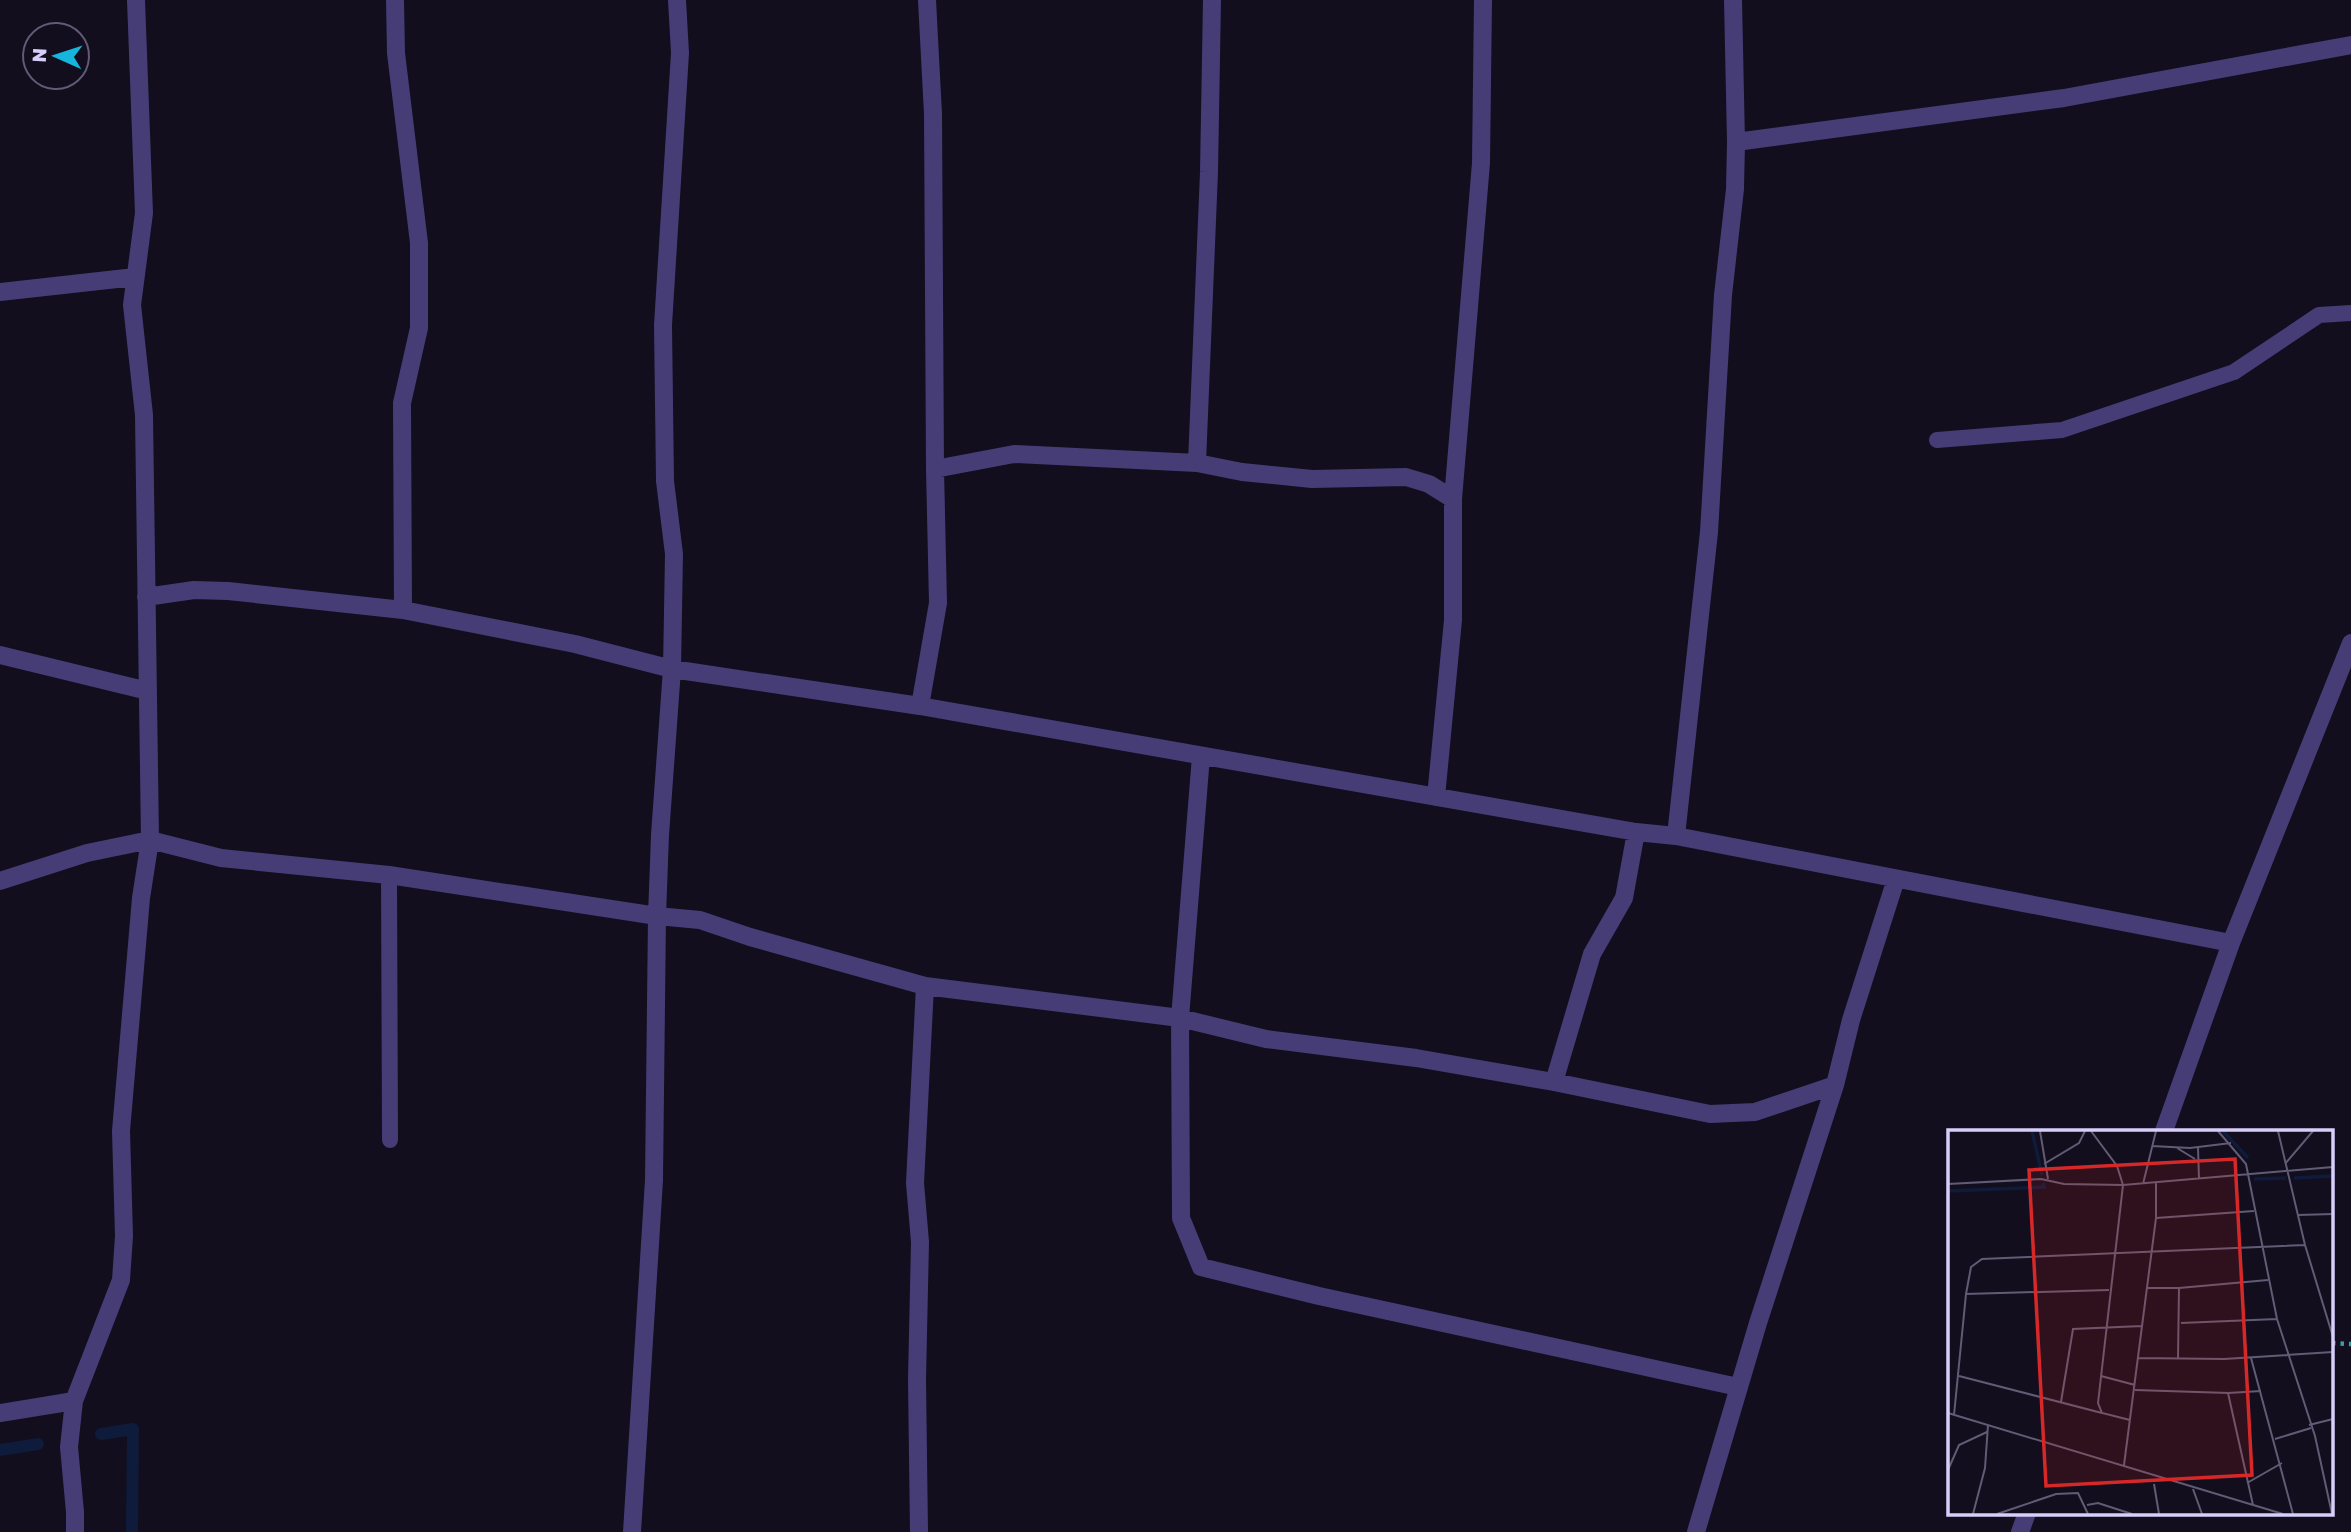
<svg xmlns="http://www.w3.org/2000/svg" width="2351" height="1532" font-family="'Golos Text',sans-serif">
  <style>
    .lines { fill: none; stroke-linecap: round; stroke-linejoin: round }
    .stream { stroke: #0f1b3a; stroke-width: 12 }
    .path { stroke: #399fa4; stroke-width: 4.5; stroke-dasharray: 3.5 5; stroke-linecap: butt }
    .service { stroke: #463d77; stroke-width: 16 }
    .minor { stroke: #463d77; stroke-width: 18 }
    .inset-river { fill: none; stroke: #0f1b3a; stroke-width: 3.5 }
    .inset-road { fill: none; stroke: #615b75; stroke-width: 2 }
    .view { fill: #d62828; fill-opacity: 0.15; stroke: #d62828; stroke-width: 3.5 }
    .inset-edge { fill: none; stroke: #d8cefa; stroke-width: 3.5 }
  </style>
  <rect width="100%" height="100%" fill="#120e1d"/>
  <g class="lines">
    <path class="stream" d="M101,1434l32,-5 -1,103
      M0,1450l38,-6"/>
    <path class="path" d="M2332,1343l19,1"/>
    <path class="service" d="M1937,440l125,-10 172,-58 85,-57 32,-2
      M389,875l1,265"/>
    <path class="minor" d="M395,0l1,53 23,190v85l-17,75 1,207
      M927,0l6,114 2,355
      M1733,0l3,142
      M0,292l135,-15
      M1197,463l12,-291 3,-172
      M146,597l48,-7 34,1 175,19 172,34 97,25 248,37 716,126 40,4 555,107
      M0,655l148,36
      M920,706l18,-103 -3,-134 79,-15 183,9 45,9 70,7 94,-2 23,7 24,15
      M1201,756l-21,262 1,200 20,49 118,29 419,91
      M1436,797l17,-177v-121l28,-336 2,-163
      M1676,836l33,-304 14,-237 12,-106 1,-47 328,-44 287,-53
      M0,881l87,-28 63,-13 71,18 168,17 268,41 43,4 50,17 175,49 255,32 86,21 150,19 138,24 156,32 45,-2 80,-27 16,-65 45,-141
      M1554,1082l38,-128 32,-56 12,-66
      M2164,1131l67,-188 120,-300
      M0,1413l74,-12
      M75,1532v-20l-6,-65 5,-46 47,-121 3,-44 -3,-105 20,-233 9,-58 -6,-425 -12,-110 12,-92 -8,-213
      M632,1532l22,-352 3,-264 3,-81 12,-166 2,-115 -9,-73 -2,-156 17,-272 -3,-53
      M919,1532l-2,-152 3,-138 -5,-59 10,-197
      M1696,1532l62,-209 77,-238
      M2020,1532l7,-19"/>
  </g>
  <g transform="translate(1948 1130)">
    <rect width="385" height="385" fill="#120e1d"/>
    <path class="inset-river" d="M84,1l10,44M275,1l25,27M346,48l39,-2M306,49l32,-1M0,61l96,-4 -1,-4"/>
    <path class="inset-road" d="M92,1l8,48M143,1l26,35 6,19 -25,218 4,10 28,7M270,1l28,33 31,155 38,117 17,78M330,1l27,114 28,92M204,16l38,2 41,-5M250,17l1,32M229,18l18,11M96,34l35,-21 6,-12M337,34l28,-33M0,54l93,-5 23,5 59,1 210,-18M195,54l13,-53M350,85l35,-1M208,88l98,-7M199,158h32l-1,70M231,158l89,-8M18,164l5,-27 11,-8 323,-14M233,193l96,-4M190,228l86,1 109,-7M303,228l42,156M11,246l143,37M153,246l34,9M187,260l93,3 25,112M280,263l33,-2M113,272l12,-73 69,-3M0,283l335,101M6,285l12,-121 143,-4M361,295l24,-6M327,309l36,-11M176,335l32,-247v-35M0,340l11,-25 28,-13M299,353l35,-20M206,354l5,30M245,359l9,25M139,375l11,-2 34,11M25,384l12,-46 3,-43M49,384l59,-20 22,-1 10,21"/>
    <path class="view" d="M287,29l17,316 -206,11 -17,-316z"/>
    <rect width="385" height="385" class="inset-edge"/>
  </g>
  <g transform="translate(56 56) rotate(273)"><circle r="33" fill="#120e1d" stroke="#615b75" stroke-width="2"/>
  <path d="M0-5L12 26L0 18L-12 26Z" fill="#16b5de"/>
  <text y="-10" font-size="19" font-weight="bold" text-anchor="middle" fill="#d8cefa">N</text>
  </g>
</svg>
